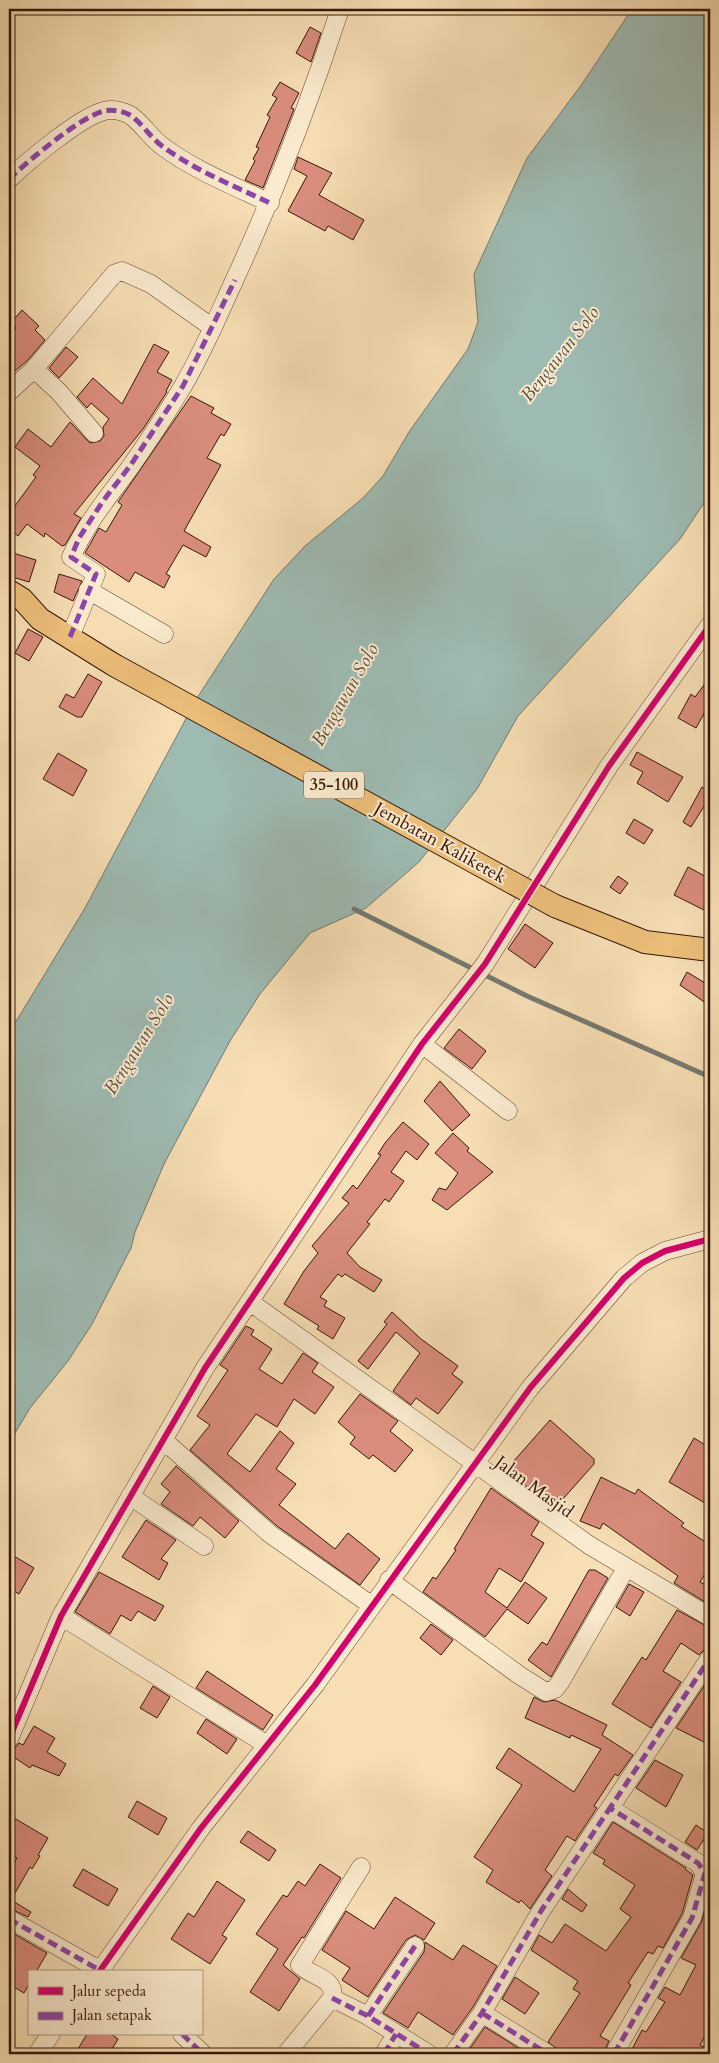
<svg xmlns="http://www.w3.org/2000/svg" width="719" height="2063" font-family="Cardo,serif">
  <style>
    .water { fill: #9ebbb3; stroke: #75796f }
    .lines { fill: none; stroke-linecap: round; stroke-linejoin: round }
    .stream { stroke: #75796f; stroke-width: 5 }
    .building { fill: #da8d7c; stroke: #371608 }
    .minor-casing { stroke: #674833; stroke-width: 19 }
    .major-casing { stroke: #371608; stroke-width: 24 }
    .minor { stroke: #faeace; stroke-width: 18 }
    .major { stroke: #ecbf7a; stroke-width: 22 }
    .major-bridge-casing { stroke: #371608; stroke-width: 24; stroke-linecap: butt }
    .major-bridge { stroke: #ecbf7a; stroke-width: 22 }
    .quiet { stroke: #8e44ad; stroke-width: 5; stroke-dasharray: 10 5; stroke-linecap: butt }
    .cycleway-casing { stroke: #faeace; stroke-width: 9 }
    .cycleway { stroke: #d6006c; stroke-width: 6 }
    .labels { text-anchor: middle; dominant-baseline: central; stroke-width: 4; stroke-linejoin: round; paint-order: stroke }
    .shield { fill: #faeace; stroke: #725643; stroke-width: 1 }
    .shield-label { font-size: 16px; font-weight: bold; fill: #371608 }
    .street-label { font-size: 18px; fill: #371608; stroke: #faeace }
    .water-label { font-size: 19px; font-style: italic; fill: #5b5044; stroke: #faeace }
  </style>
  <rect width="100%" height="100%" fill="#f7deb4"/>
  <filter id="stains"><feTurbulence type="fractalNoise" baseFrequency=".004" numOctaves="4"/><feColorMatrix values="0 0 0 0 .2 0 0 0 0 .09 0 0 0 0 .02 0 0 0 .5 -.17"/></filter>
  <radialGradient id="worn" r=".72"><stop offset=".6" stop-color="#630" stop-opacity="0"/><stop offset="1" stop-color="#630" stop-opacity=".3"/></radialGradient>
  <path class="water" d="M632,9h78v485l-30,45 -162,177 -41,73 -58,73 -53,46 -56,25 -50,61 -30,47 -65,121 -30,70 -4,16 -39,76 -24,37 -38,47 -21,35v-410l76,-125 112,-210 77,-119 31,-33 58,-48 20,-22 26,-44 59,-83 10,-27 -4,-48 53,-116 55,-74z"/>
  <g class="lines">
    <path class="stream" d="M354,909l173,87 183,81"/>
  </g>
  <path class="building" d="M310,27l11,6 -10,29 -15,-9z
    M280,82l19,11 -8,15 3,1 -31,79 -18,-8 10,-19 -2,-2 6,-11 -3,-1 14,-30 -3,-2 10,-17 -5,-3z
    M298,157l34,16 -13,22 45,25 -11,20 -25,-14 -3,5 -37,-20 19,-35 -13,-7z
    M22,310l17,16 -4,4 10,10 -17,20 -19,16v-40l7,-8 -5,-5z
    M154,344l15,8 -12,20 15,8 -6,11 1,1 -24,37 -69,85 7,4 -16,27 -3,1 -17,-13 -1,4 -17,-13 -9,12 -9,-8v-14l27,-37 -3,-2 7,-9 -25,-19 13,-18 23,18 19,-25 20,21 10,-2 4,-5 -1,-9 6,-8 -18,-16 -4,5 -10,-11 16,-19 29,26z
    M66,347l12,10 -19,21 -10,-10z
    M191,396l23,12 -3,5 20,11 -7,12 -3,-2 -14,24 14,7 -37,66 27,16 -5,10 -23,-12 -17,29 4,2 -6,12 -29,-16 -6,10 -44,-29 14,-25 7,4 16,-27 -4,-3z
    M13,553l23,7 -7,22 -20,-6v-10z
    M59,574l23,7 -9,20 -19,-9z
    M28,629l15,8 -14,24 -14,-8z
    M88,674l14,8 -20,35h-5l-18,-10 7,-13 8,4z
    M710,677v26l-14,25 -18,-10 13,-24 4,3z
    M637,752l46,25 -15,25 -31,-19 6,-11 -13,-7z
    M58,753l29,17 -14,26 -30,-17z
    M702,787l8,6v4l-19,30 -8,-5z
    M634,819l19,11 -9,14 -18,-11z
    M688,867l22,12v34l-36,-18z
    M618,876l10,7 -8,11 -10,-7z
    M525,924l28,19 -18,25 -27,-19z
    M687,972l23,14v20l-30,-21z
    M459,1029l27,22 -14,18 -28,-21z
    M440,1081l30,34 -18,16 -28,-30z
    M403,1122l26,22 -12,16 -11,-9 -15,21 13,9 -15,21 -4,-3 -18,23 3,2 -23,29 13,14 22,13 -8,12 -29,-18 -3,3 -4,-3 -18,23 7,4 -3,5 21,12 -12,21 -16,-10 2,-3 -35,-22 20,-33 14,-18 -6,-7 37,-43 -7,-5 11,-13 4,4 24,-34 -3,-1 7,-11z
    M453,1133l16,15 -2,3 26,21 -46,38 -15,-10 7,-12 7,2 12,-17 -23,-20z
    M392,1312l29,27 37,27 -6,8 11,8 -25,32 -22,-16 -5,7 -18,-14 27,-38 -24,-21 -28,37 -10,-8 29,-37 -3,-2z
    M246,1326l8,4 -3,5 21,14 -13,20 23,15 21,-31 15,10 -6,9 22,15 -19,27 -21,-15 -17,28 -21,-13 -29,40 23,18 30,-41 14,12 -18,26 20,15 -17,21 56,44 13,-16 32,26 -20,26 -83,-59 -87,-76 20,-25 -13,-9 31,-46 -8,-5z
    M360,1394l38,27 -8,10 23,19 -18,22 -22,-17 -4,4 -19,-15 5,-7 -17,-15z
    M550,1420l44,39v5l-39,44 -50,-37z
    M694,1438l16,10v47l-5,8 -36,-21z
    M176,1466l63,55 -14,17 -25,-21 -7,9 -32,-22 9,-12 -9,-8z
    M601,1477l34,17 3,-5 46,34 -3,3 29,19v21l-10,16 10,5v18l-36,-22 4,-7 -75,-53 -3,6 -20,-8z
    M491,1488l48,34 -8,13 13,8 -23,39 -22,-14 -14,24 22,16 18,-26 22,16 -19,26 -21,-15 -22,28 -62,-45 10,-15 3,2 20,-29 -2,-1z
    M146,1520l30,20 -15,19 7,4 -9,17 -37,-23z
    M14,1556l20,12 -15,26 -10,-6v-24z
    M589,1570h6l13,8 -57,99 -23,-17 14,-18 5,3z
    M99,1572l65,34 -9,15 -17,-10 -7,10 -10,-6 -11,19 -35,-22z
    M629,1584l15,8 -14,24 -14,-9z
    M677,1610l33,18v19l-5,2 -6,6 -18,-12 -18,28 18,11 -30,46 -39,-24 30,-47 4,3z
    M431,1624l22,16 -12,15 -21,-17z
    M207,1671l66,44 -10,15 -67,-42z
    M710,1677v68l-34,-17z
    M153,1686l17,11 -13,21 -17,-10z
    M534,1697l10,5 11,-2 52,25 -5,10 31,20 -15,21 -3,-2 -21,32 3,2 -22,33 -8,-5 -22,34 7,6 -22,33 -9,-9 -2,3 -33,-21 7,-12 -19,-13 48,-72 -26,-17 13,-20 65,44 27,-43 -30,-14 -1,3 -45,-20z
    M206,1719l31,20 -10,15 -30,-21z
    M34,1726l21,12 -8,14 19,12 -7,12 -27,-11 -2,3 -21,-14v-5l6,-1 4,-5 4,2z
    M655,1760l28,15 -17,32 -30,-19z
    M137,1801l30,17 -9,17 -30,-18z
    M9,1815l39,23 -10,17 2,1 -8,13 -2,-2 -19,33 20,12 -3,5 -19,-9v-37l8,-13 -8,-5z
    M613,1822l73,46 -1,1 8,6 -11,39 -19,34 -5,-2 -5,8 -5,-2 -20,31 3,2 -31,51 9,5 -6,13h-44l-2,-5 -9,-7 32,-49 -7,-4 5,-8 -47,-31 8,-15 13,8 13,-19 41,27 25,-34 -11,-8 15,-24 -32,-21 2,-4 -12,-7z
    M696,1825l12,8 -11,17 -12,-8z
    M248,1831l28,19 -7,11 -29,-19z
    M320,1864l21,14 -37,60 -2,-1 -19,28 17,14 -21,32 -29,-19 28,-43 -22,-15 27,-39 4,2 11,-16 7,5z
    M83,1869l35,20 -10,17 -35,-20z
    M217,1881l28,19 -23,35 5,3 -17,26 -39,-25 17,-26 6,4z
    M568,1889l19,16 -5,7 -20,-13z
    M710,1893v134l-10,18 10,5v4h-84l1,-2 3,1 12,-23 4,2 19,-30 -7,-4 7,-11 15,8 16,-30 -15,-7 20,-35z
    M395,1897l40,26 -11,17 -9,-5 -9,5 -38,57 -26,-17 8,-12 -28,-18 24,-39 28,18z
    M9,1931l38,22 -11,19h-7v12l-5,9 -15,-9z
    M425,1942l28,18 10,-15 34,21 -24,41 -20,28 -35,-23 -10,16 -25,-15 41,-61z
    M515,1977l24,16 -14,21 -23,-15z
    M485,2027l43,27h-62z
    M87,2034h24l7,5 -9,15h-34z"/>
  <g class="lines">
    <g class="minor-casing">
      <path id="minor" d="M9,179c19,-18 71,-62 95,-68 8,-2 18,0 26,4 12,8 20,22 32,31 32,24 72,40 108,57
        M34,369l25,23 35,41
        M9,392l25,-23 80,-95 8,-3 29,13 62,44
        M88,590l76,44
        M70,637l26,-63 -25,-17c17,-37 37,-59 60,-91 18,-26 36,-53 52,-80 20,-34 35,-70 51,-105 41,-89 76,-179 106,-272
        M422,1044l86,67
        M250,1302l339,243 121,72
        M163,1440l107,94 101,71
        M130,1496l74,50
        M389,1580l130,95 27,17 9,-3 6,-8 65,-113
        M61,1616l206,129
        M9,1739l52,-123 144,-248 217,-324 63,-80 124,-198 101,-141
        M9,1919l94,53
        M99,1972l102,-144 114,-143 215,-297 94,-110 18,-15 23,-12 45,-12
        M332,1998l36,18 61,38
        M482,2013l66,41
        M368,2016l47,-70
        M182,2034l21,20
        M37,2054l14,-20
        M286,2054l46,-56c5,-20 -22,-22 -32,-33l61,-98
        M384,2054l12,-20
        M453,2054l29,-41 59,-102 69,-103
        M614,2054l78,-136 13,-45 -7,-10 -88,-55 100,-150"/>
    </g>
    <g class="major-casing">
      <path id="major" d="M9,591l13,8 18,20 74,46
        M555,906l90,36 65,8"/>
    </g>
    <use href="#minor" class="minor"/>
    <use href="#major" class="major"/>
    <g class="major-bridge-casing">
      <path id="major-bridge" d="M114,665l441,241"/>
    </g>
    <use href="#major-bridge" class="major-bridge"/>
    <path class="quiet" d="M9,179c19,-18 71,-62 95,-68 8,-2 18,0 26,4 12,8 20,22 32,31 32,24 72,40 108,57
      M70,637l26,-63 -25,-17 8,-19 24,-37 27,-35 53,-80 52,-106
      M9,1919l94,53
      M332,1998l36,18 61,38
      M482,2013l66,41
      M368,2016l47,-70
      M182,2034l21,20
      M384,2054l12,-20
      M453,2054l29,-41 59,-102 69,-103
      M614,2054l78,-136 13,-45 -7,-10 -88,-55 100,-150"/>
    <g class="cycleway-casing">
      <path id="cycleway" d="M9,1739l52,-123 144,-248 217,-324 63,-80 124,-198 101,-141
        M99,1972l102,-144 114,-143 215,-297 94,-110 18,-15 23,-12 45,-12"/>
    </g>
    <use href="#cycleway" class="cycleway"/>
  </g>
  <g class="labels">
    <rect class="shield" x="304" y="771.5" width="60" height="27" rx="4"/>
    <g class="shield-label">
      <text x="334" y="785">35-100</text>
    </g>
    <g class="street-label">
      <text transform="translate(440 843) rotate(29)">Jembatan Kaliketek</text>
      <text transform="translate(534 1487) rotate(36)">Jalan Masjid</text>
    </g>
    <g class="water-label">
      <text transform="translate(560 354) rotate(-52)">Bengawan Solo</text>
      <text transform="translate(345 695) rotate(-60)">Bengawan Solo</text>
      <text transform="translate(139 1044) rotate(-58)">Bengawan Solo</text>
    </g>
  </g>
  <rect width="719" height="2063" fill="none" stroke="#f7deb4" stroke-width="30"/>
  <rect x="10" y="10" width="699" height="2043" fill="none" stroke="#371608" stroke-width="2.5"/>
  <rect x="15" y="15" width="689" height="2033" fill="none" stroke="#371608"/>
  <rect x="28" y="1970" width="175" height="65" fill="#faeace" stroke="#ac957f"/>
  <rect x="38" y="1987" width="25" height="8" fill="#d6006c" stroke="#ac957f"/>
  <text x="72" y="1996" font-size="15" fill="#371608">Jalur sepeda</text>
  <rect x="38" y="2012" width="25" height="8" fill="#8e44ad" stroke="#ac957f"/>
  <text x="72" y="2020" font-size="15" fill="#371608">Jalan setapak</text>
  <rect width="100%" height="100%" filter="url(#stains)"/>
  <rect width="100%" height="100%" fill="url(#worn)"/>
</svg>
